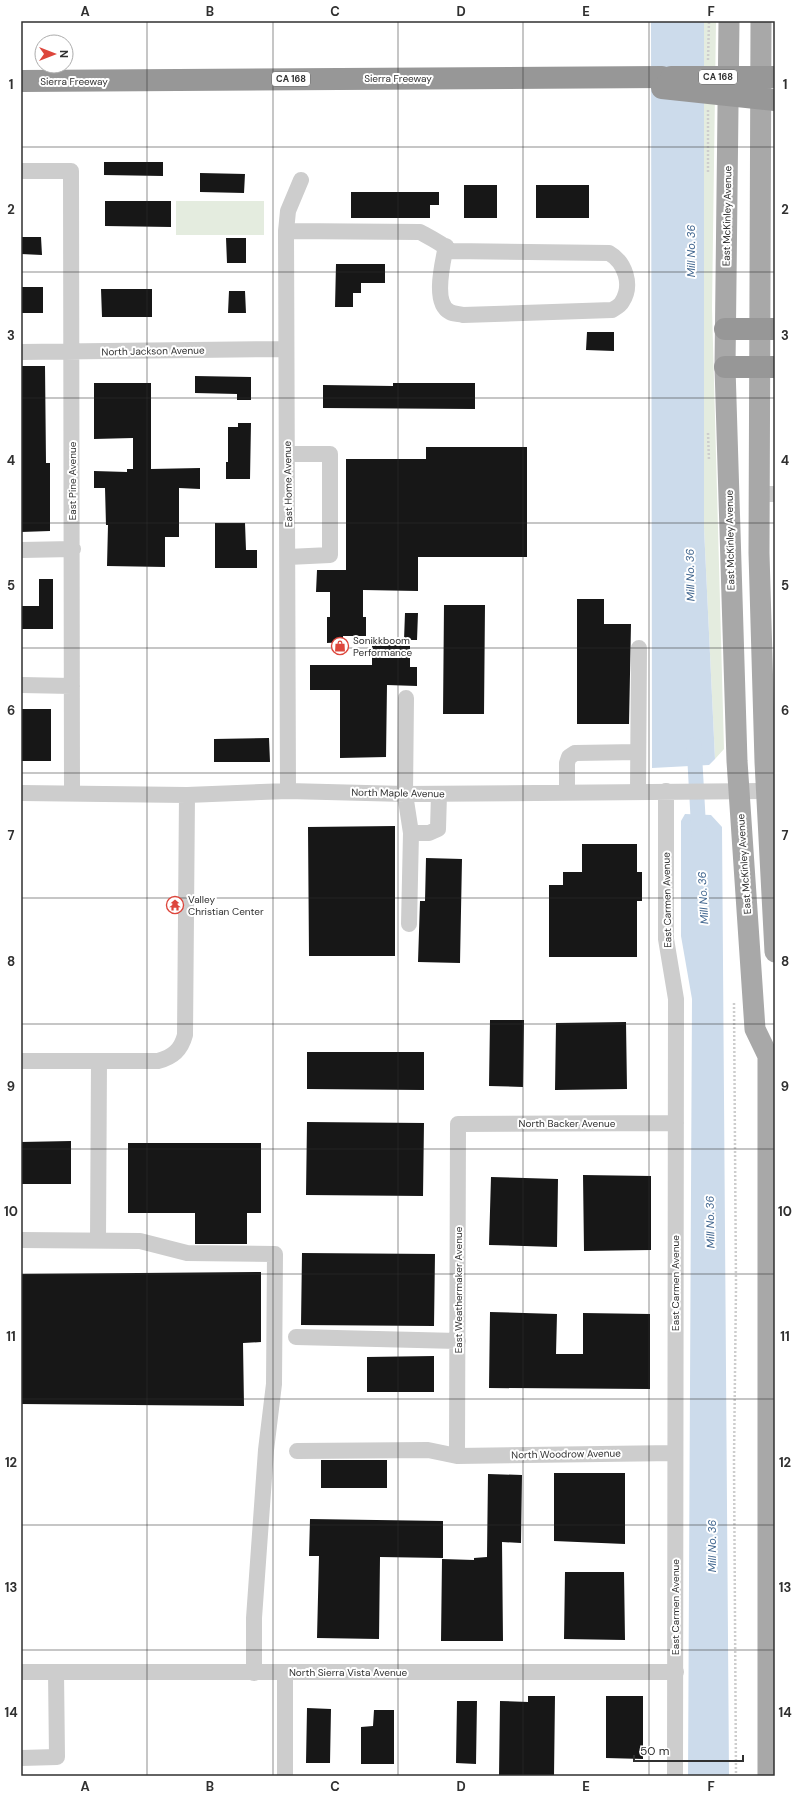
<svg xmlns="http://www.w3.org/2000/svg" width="796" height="1797" font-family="'DM Sans',sans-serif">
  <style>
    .green { fill: #e4ecdf }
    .water { fill: #ccdbeb }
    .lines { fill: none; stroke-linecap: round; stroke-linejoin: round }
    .canal { stroke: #ccdbeb; stroke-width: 15 }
    .building { fill: #171717 }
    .path { stroke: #cdcdcd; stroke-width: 2.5; stroke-dasharray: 2 2; stroke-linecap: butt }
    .minor { stroke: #cdcdcd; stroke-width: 16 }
    .major { stroke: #a8a8a8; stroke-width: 21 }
    .highway { stroke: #979797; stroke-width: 22 }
    .highway-bridge { stroke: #979797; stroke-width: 22 }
    .grid { fill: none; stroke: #303030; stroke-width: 1; stroke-opacity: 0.55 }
    .labels { text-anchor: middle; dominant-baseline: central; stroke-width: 4; stroke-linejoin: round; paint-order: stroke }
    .shield { fill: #fff; stroke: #6e6e6e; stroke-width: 1 }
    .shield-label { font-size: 9px; font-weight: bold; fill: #303030 }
    .street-label { font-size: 10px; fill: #303030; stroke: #fff }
    .poi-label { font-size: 10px; fill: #303030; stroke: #fff; text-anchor: start }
    .water-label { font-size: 11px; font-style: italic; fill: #41668f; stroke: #fff }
    .neatline { fill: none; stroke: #303030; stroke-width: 1.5 }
    .grid-label { font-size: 13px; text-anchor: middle; font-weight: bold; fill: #303030 }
  </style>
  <rect width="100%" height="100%" fill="#fff"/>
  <path class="green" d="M704,21h12l-4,287 12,441 -9,10 -11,-231z
    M176,201h88v34h-88z"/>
  <path class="water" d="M651,21h53v507l11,231 -6,6 -57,3z
    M685,814l26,1 11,12 7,949h-41l4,-777 -11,-63v-115z"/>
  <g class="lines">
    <path class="canal" d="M694,745l5,90"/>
  </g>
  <path class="building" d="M104,162h59v14l-59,-1z
    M200,173l45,1 -1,19 -44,-1z
    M464,185h33v33h-33z
    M536,185h53v33h-53z
    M351,192h88v13h-9v13h-79z
    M105,201h66v26l-66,-1z
    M21,237h20l1,18 -21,-1z
    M226,238h20v25h-19z
    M336,264h49v19h-24v10h-8v14h-18z
    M21,287h22v26h-22z
    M101,289h51v28h-50z
    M229,291h16l1,22h-18z
    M587,332h27v19l-28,-1z
    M21,366h24l1,97h4v68l-29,1z
    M195,376l56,1v23h-14v-6l-42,-1z
    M94,383h57v86l49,-1v21l-21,-1v49h-14v30l-58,-1 1,-41h-2l-1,-37h-11v-17l33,1v-3h6v-31l-39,1z
    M393,383h82v26l-152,-1v-23l70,1z
    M238,423h13l-1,56h-24v-17h2v-35h10z
    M426,447h101v110h-109v34l-55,-1v27h3v19h-23v6l-16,1v-26h3v-25h-14l1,-22h29v-111h80z
    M215,523h30l1,27h11v18h-42z
    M39,579h14v50h-32v-23h18z
    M577,599h27v25h27l-2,100h-52z
    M444,605h41l-1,109h-41z
    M405,613h13l-1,27h-13z
    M372,644h38v23h7v19l-30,-1 -1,72 -46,1v-68h-30v-25h62z
    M21,709h30v52h-30z
    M269,738l1,24h-56v-23z
    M395,826v130h-86l-1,-129z
    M582,844h55v28h5v29h-5v56h-88v-72h14v-13h19z
    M426,858l36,1 -2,104 -42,-1 2,-61h5z
    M490,1020h34l-1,67 -34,-1z
    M626,1022l1,67 -72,1 1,-67z
    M307,1052h117v38l-117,-1z
    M307,1122l117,1 -1,73 -117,-1z
    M71,1141v43h-50v-42z
    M128,1143h133v70h-14v31h-52v-31h-67z
    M583,1175l68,1v74l-67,1z
    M491,1177l67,2 -1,68 -68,-2z
    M302,1253l133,1 -1,72 -133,-1z
    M261,1272v70l-18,1 1,63 -223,-2v-130z
    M490,1312l67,2 -1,40h27v-41l67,1v75l-161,-1z
    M434,1356v36h-67v-35z
    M321,1460h66v28h-66z
    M554,1473h71v71l-71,-3z
    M488,1474l34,1 -1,68 -19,-1 1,99h-62l1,-82 32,1v-2l13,-1z
    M310,1519l133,2v37l-63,-1 -1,82 -62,-1 2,-82h-10z
    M565,1572h59l1,68 -61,-1z
    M528,1696h27l-1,80h-55l1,-75 28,1z
    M606,1696h37v63l-37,-1z
    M457,1701h20l-1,63 -20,-1z
    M307,1708l24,1 -1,54h-24z
    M374,1710h20v54h-33v-37l12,-1z"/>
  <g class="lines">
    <path class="path" d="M708,60l1,-39
      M708,172v-63
      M708,433l1,27
      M734,1003l2,284 -2,173 2,316"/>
    <path class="minor" d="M21,171h50l1,621
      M286,231l134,1c11,6 21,11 31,19l158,2c16,9 24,32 13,49 -2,4 -7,6 -10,8l-149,5c-4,-1 -9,-1 -13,-3 -18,-9 -7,-50 -4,-66
      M21,352l265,-3
      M287,454h43v101l-42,2
      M759,494h16
      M21,550l52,-1
      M21,685l51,1
      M406,698l-1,96 6,39 -2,91
      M288,791l-2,-560 2,-20 13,-31
      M638,791l1,-143
      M666,791v148l10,60 -1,777
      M567,792v-29l2,-6 6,-4 63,-1
      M21,793l166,2 101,-4 117,3 370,-3
      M411,833h18l9,-4 1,-35
      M21,1061h137c15,-4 23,-11 27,-26l2,-240
      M21,1240l119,1 47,12 88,1 -1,130 -8,66 -12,168v55
      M98,1240l1,-179
      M296,1337l162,4
      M297,1451l131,-1 29,6 218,-3
      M457,1456l1,-332 218,-1
      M21,1672h655
      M285,1673v103
      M21,1758l36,-1 -1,-85"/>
    <path class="major" d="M729,21l-4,346 12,394 18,268 13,27v720
      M761,21l-2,532 6,209 10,190"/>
    <path class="highway" d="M21,81l641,-4
      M725,329h50
      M725,367h50"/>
    <path class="highway-bridge" d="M671,77h104
      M662,88l113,12"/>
  </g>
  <path class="grid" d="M147,21v1755M273,21v1755M398,21v1755M523,21v1755M649,21v1755M21,147h754M21,272h754M21,398h754M21,523h754M21,648h754M21,773h754M21,898h754M21,1024h754M21,1149h754M21,1274h754M21,1399h754M21,1525h754M21,1650h754"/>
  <defs>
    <g id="shop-ring" transform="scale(0.9)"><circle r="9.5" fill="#fff" stroke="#dd463c" stroke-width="1.5"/><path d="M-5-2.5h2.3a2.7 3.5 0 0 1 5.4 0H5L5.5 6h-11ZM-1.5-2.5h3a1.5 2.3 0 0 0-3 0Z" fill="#dd463c"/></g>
    <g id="temple-ring" transform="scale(0.9)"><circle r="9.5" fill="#fff" stroke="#dd463c" stroke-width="1.5"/><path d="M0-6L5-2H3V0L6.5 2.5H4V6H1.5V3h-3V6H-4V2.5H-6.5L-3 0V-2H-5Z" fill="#dd463c"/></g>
  </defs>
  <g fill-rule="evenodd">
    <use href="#shop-ring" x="340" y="646"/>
    <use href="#temple-ring" x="175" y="905"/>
  </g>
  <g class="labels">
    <g class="shield">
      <rect x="699" y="70" width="38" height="14" rx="3"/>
      <rect x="272" y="72" width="38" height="14" rx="3"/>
    </g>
    <g class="shield-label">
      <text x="718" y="77">CA 168</text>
      <text x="291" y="79">CA 168</text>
    </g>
    <g class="street-label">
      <text x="398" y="78">Sierra Freeway</text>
      <text x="74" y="81">Sierra Freeway</text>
      <text transform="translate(727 216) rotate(-89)">East McKinley Avenue</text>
      <text transform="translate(153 351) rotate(-1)">North Jackson Avenue</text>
      <text transform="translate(72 481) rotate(-90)">East Pine Avenue</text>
      <text transform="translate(288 484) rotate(-91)">East Home Avenue</text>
      <text transform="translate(730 540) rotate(-91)">East McKinley Avenue</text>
      <text transform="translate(398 793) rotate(1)">North Maple Avenue</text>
      <text transform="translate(744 864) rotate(-94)">East McKinley Avenue</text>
      <text transform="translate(667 900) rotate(-91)">East Carmen Avenue</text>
      <text x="567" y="1123">North Backer Avenue</text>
      <text transform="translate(675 1283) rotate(-90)">East Carmen Avenue</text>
      <text transform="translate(458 1290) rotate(-90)">East Weathermaker Avenue</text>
      <text transform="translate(566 1454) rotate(-1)">North Woodrow Avenue</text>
      <text transform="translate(675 1607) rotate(-90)">East Carmen Avenue</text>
      <text x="348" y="1672">North Sierra Vista Avenue</text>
    </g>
    <g class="poi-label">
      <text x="353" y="640">Sonikkboom<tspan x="353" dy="12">Performance</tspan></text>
      <text x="188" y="899">Valley<tspan x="188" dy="12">Christian Center</tspan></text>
    </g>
    <g class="water-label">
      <text transform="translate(691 251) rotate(-90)">Mill No. 36</text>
      <text transform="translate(690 575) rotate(-91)">Mill No. 36</text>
      <text transform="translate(703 898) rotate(-93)">Mill No. 36</text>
      <text transform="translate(710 1222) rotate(-91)">Mill No. 36</text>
      <text transform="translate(712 1546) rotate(-90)">Mill No. 36</text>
    </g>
  </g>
  <rect width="796" height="1797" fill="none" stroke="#ffffff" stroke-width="44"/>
  <g transform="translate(54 54) rotate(90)"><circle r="19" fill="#ffffff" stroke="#acacac"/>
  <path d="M0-3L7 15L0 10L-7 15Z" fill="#dd463c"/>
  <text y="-6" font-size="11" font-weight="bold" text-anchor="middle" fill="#303030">N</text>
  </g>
  <path d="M634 1755v6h109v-6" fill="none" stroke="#303030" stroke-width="2"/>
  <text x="640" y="1755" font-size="12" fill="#303030" stroke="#ffffff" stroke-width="3" paint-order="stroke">50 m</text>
  <rect x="22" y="22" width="752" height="1753" class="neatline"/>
  <g class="grid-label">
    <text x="85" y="16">A</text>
    <text x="210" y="16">B</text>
    <text x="335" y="16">C</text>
    <text x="461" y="16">D</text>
    <text x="586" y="16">E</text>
    <text x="711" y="16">F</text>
    <text x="11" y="89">1</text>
    <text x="785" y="89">1</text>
    <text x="11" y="214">2</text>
    <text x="785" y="214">2</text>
    <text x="11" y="340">3</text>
    <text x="785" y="340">3</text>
    <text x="11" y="465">4</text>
    <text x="785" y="465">4</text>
    <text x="11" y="590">5</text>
    <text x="785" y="590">5</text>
    <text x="11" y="715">6</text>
    <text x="785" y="715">6</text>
    <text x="11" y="840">7</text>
    <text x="785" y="840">7</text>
    <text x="11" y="966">8</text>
    <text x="785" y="966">8</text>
    <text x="11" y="1091">9</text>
    <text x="785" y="1091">9</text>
    <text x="11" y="1216">10</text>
    <text x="785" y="1216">10</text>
    <text x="11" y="1341">11</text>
    <text x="785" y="1341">11</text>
    <text x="11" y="1467">12</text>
    <text x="785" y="1467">12</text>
    <text x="11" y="1592">13</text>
    <text x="785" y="1592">13</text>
    <text x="11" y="1717">14</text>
    <text x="785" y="1717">14</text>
    <text x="85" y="1791">A</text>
    <text x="210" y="1791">B</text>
    <text x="335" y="1791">C</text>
    <text x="461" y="1791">D</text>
    <text x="586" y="1791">E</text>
    <text x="711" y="1791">F</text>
  </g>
</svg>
